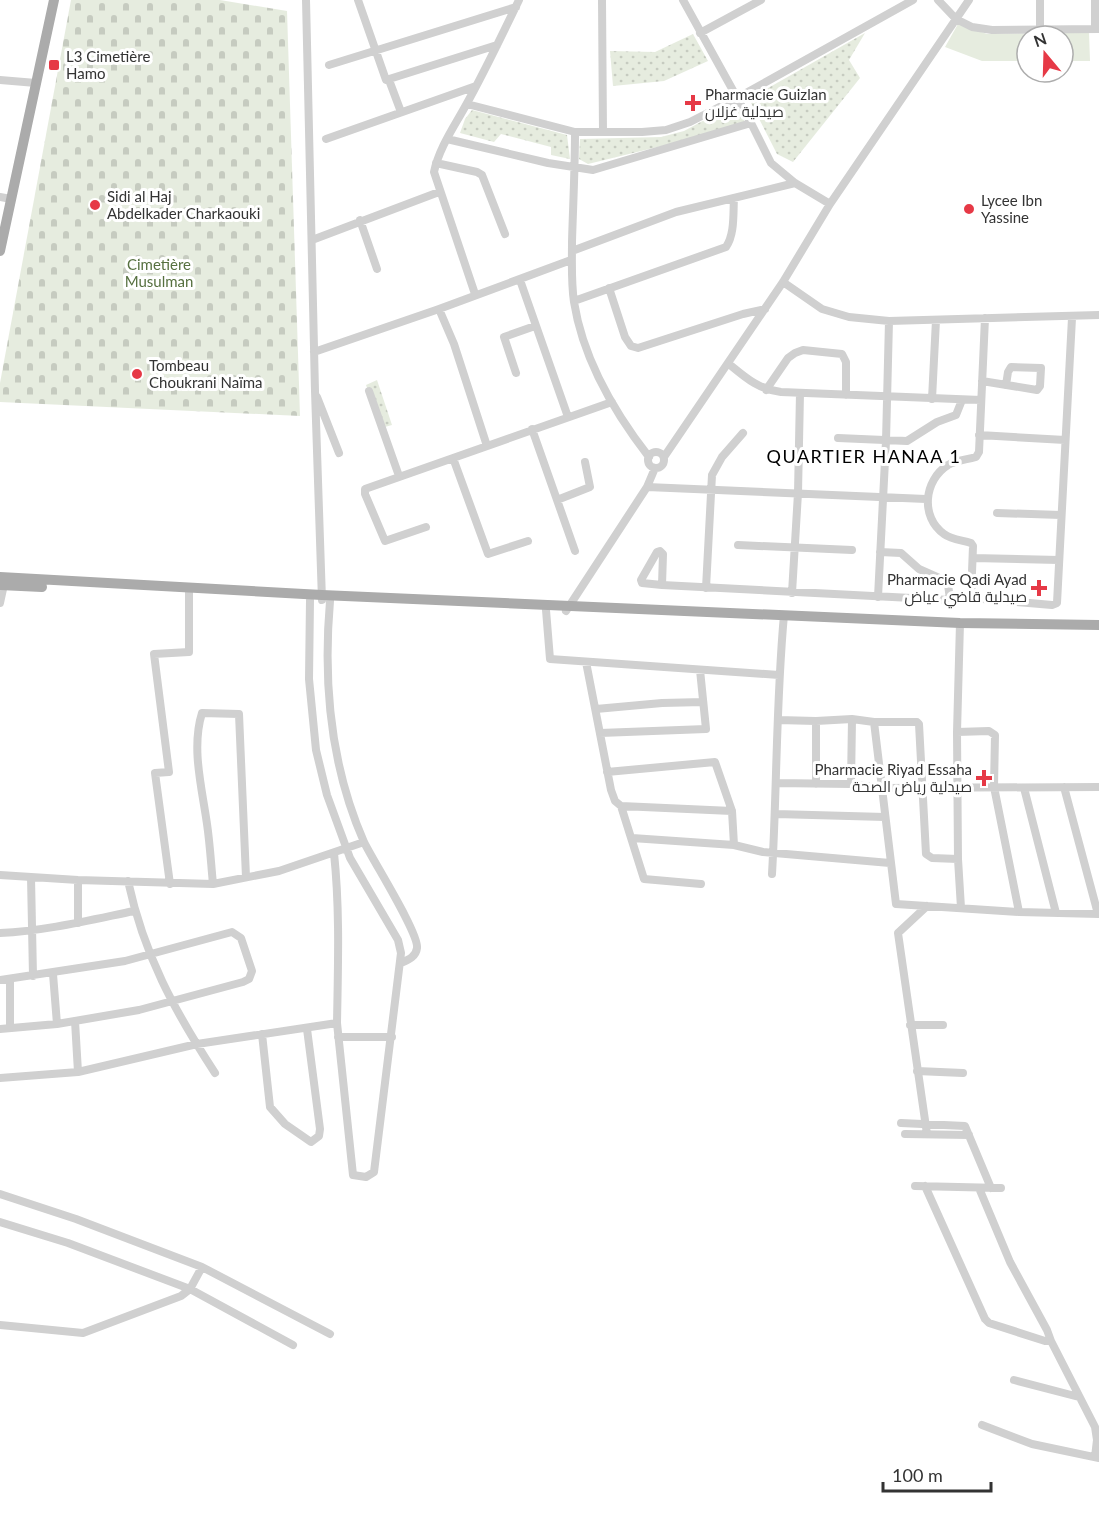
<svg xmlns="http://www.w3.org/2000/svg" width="1099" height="1518" font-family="Lato,Cairo,sans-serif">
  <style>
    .green { fill: #e6ecdf }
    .cemetery { fill: url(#cemetery-stones) }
    .park { fill: url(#park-dots) }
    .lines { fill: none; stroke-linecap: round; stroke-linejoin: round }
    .minor { stroke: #d0d0d0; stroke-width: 8 }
    .major { stroke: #ababab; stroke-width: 10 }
    .poi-dot { fill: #e63946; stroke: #fff; stroke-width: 2 }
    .labels { text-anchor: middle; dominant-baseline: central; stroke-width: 6; stroke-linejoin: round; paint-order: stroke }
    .poi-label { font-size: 15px; fill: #333; stroke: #fff; text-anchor: start }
    .park-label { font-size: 15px; fill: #56703f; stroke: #fff }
    .quarter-label { font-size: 18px; letter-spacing: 1.5px; fill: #000; stroke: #fff }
  </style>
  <defs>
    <pattern id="cemetery-stones" width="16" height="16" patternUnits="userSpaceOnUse" patternTransform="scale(1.5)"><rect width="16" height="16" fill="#e6ecdf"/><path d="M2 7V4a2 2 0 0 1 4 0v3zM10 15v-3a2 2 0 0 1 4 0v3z" fill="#c6cbc0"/></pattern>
    <pattern id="park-dots" width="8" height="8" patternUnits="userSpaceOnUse" patternTransform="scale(1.5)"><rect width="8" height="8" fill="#e6ecdf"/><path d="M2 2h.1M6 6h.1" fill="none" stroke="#c6cbc0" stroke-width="1.8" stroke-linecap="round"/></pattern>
  </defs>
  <rect width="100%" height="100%" fill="#fff"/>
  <path class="green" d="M958,24l29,10 102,-2 1,29h-27v-25h-36v25h-45l-37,-14z"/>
  <path class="cemetery" d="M71,0h149l67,11 13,405 -300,-14v-19z"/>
  <path class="park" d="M865,33l-16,27 11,18 -67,84 -16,-8 -28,-55z
    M693,34l15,27 -44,20 -51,5 -3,-35 45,1z
    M736,103l9,19 -71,21 -86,21 -9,-5 1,-20 81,-2 23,-6z
    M472,110l95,25 3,24 -19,-4v-8l-50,-13 -7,8 -34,-9 5,-14z
    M377,380l15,45 -11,3 -15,-43z"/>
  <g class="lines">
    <path class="minor" d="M306,0l9,391 7,209
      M358,0l28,80 111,-35
      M602,0l1,132
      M683,0l68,123 20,40 24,20 35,21
      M938,0l18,19 16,8 20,3 107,-1
      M1040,0v30
      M1095,0v29
      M700,33l61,-33
      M329,65l187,-58
      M0,80l36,3
      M389,80l12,32
      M467,104l108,28h67l24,-2 24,-8 47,-24 176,-98
      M575,132c0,37 -2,74 -3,110 0,20 -1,40 2,60 9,57 40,110 75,155
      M326,139l150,-53
      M447,139l101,24 45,7 158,-47
      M436,163l41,9 5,3 23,59
      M0,197l11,2
      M360,220l17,49
      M312,240l127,-48
      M572,251l104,-39 119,-29
      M520,280l48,137
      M783,282l39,27 27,8 40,4 210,-6
      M609,288l16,49 6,9 7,2 105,-34 22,-5
      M475,294l-41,-122c5,-24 20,-45 32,-67 19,-34 36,-70 53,-105
      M574,301l152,-54c9,-13 7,-34 8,-49
      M439,309l15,35 33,102
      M314,352l125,-43 132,-49
      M729,364c17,14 29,25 52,28l200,8
      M516,373l-12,-36 31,-11
      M982,381l55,9 3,-4 1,-18 -30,-1 -3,5 -2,13
      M766,390l22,-32 7,-5 8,-3 39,4 4,8v33
      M369,391l30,85
      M317,397l22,56
      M932,399l4,-79
      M532,429l43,122
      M979,435l86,5
      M838,438l69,3 30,-19 19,-7 6,-15
      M648 460a8 8 0 1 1 16 0a8 8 0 1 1-16 0Z
      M664,457l119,-175 47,-78 139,-204
      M453,458l35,96 40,-13
      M647,487l279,12
      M557,500l33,-13 -5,-25
      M997,513l64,2
      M426,527l-41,14 -20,-47v-5l247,-87
      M738,545l114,5
      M880,552l21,1 18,16 27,12 2,3 2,16
      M973,558l86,2
      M662,585l1,-31 -3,-3 -3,1 -16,28 1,3 20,2 288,15 21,-2 81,7 5,-2 15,-285
      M706,588l6,-113 10,-18 21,-24
      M792,593l6,-100 2,-100
      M878,597l8,-156 3,-120
      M971,598l2,-52 -2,-3c-9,-3 -19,-3 -27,-9 -24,-17 -20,-54 4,-69 9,-5 18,-5 28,-8l3,-5 6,-134
      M0,603l5,-23
      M546,610l4,49 229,16
      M566,611l81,-124 8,-19
      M960,623l-3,109 1,127 3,49
      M586,662l25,128 4,11 6,5 23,73 57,5
      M596,709l66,-6 41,-1
      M778,720l38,1 36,-2 22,3 22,182 123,8 80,2
      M874,722h43l2,2 7,130 6,4 26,1
      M957,732l32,-1 6,4 -1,52 25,125
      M600,733l106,-4 -6,-59
      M607,772l108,-10 17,49 2,34
      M776,783l75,1 30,4 218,-1
      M816,784v-63
      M851,784l1,-65
      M1064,787l34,127
      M1024,788l32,125
      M621,806l111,5
      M776,814l109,3
      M632,838l102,7 29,7 127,11
      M364,842c9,19 55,91 53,106 -1,9 -9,12 -16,15
      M334,853c6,57 4,113 3,170
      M772,874c5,-86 4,-173 12,-259
      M0,875l78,5 135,4
      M31,877l2,99
      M246,877l-7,-163 -37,-1c-11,35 0,75 5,111 3,20 4,40 6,60l66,-13 85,-29c-33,-75 -41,-160 -34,-241
      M78,880v43
      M128,881c16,74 46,129 87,192
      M170,884l-15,-111 14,-1 -15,-118 35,-2v-64
      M927,906l-29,27 29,201
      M0,933c45,-2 90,-13 134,-22
      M53,974l4,50
      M0,980l125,-19 107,-29 9,6 11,33 -3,8 -6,3 -104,28 -82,14 -57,5
      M10,980v48
      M75,1021l3,51
      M910,1025h33
      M262,1034l8,73 15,17 26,18 8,-6 1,-7 -13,-100
      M338,1037h54
      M917,1071l46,2
      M0,1078l78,-6 119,-28 140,-21 16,152 13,2 8,-5 27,-219 -3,-13 -48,-82 -23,-63 -11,-45 -7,-71 1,-79
      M901,1123l64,3 26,62
      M905,1134l64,1
      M915,1186l86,2
      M925,1186l60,133 4,4 56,18h6l44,86 2,13 -2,17
      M979,1188l31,74 37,68 4,11
      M0,1194l76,25 126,48 128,67
      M0,1222l68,21 122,46 103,56
      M0,1325l83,8 98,-37 9,-7 12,-22
      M1014,1380l65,17
      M982,1425l50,19 67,14"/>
    <path class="major" d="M0,251l54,-251
      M0,577l322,18 638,28 139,2
      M0,585l42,2"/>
  </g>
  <g class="poi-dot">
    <rect x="48" y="59" width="12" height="12" rx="3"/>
    <path d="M690 94h6v6h6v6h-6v6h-6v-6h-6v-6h6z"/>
    <circle cx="95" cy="205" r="6"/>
    <circle cx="969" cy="209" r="6"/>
    <circle cx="137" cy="374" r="6"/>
    <path d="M1036 579h6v6h6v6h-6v6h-6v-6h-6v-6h6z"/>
    <path d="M981 769h6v6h6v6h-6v6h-6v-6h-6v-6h6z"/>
  </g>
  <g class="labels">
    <g class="poi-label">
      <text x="66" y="56">L3 Cimetière<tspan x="66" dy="17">Hamo</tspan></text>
      <text x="705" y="94">Pharmacie Guizlan<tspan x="705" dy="17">صيدلية غزلان</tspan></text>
      <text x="107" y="196">Sidi al Haj<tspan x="107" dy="17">Abdelkader Charkaouki</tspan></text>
      <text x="981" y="200">Lycee Ibn<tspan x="981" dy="17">Yassine</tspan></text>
      <text x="149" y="365">Tombeau<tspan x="149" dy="17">Choukrani Naïma</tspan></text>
      <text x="1027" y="579" text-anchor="end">Pharmacie Qadi Ayad<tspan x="1027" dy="17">صيدلية قاضي عياض</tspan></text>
      <text x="972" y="769" text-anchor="end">Pharmacie Riyad Essaha<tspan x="972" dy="17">صيدلية رياض الصحة</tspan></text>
    </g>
    <g class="park-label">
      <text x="159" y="264">Cimetière<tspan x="159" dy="17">Musulman</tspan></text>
    </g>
    <g class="quarter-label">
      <text x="864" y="456">QUARTIER HANAA 1</text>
    </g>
  </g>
  <g transform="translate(1045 54) rotate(341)"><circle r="28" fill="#ffffff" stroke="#adadad" stroke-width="1.5"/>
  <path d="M0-4.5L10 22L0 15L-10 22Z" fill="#e63946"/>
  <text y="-9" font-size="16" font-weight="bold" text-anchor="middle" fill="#333333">N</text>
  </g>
  <path d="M883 1482v9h108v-9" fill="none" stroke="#333333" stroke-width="3"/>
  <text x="892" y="1482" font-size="18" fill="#333333" stroke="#ffffff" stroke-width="4.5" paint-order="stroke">100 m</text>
</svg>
